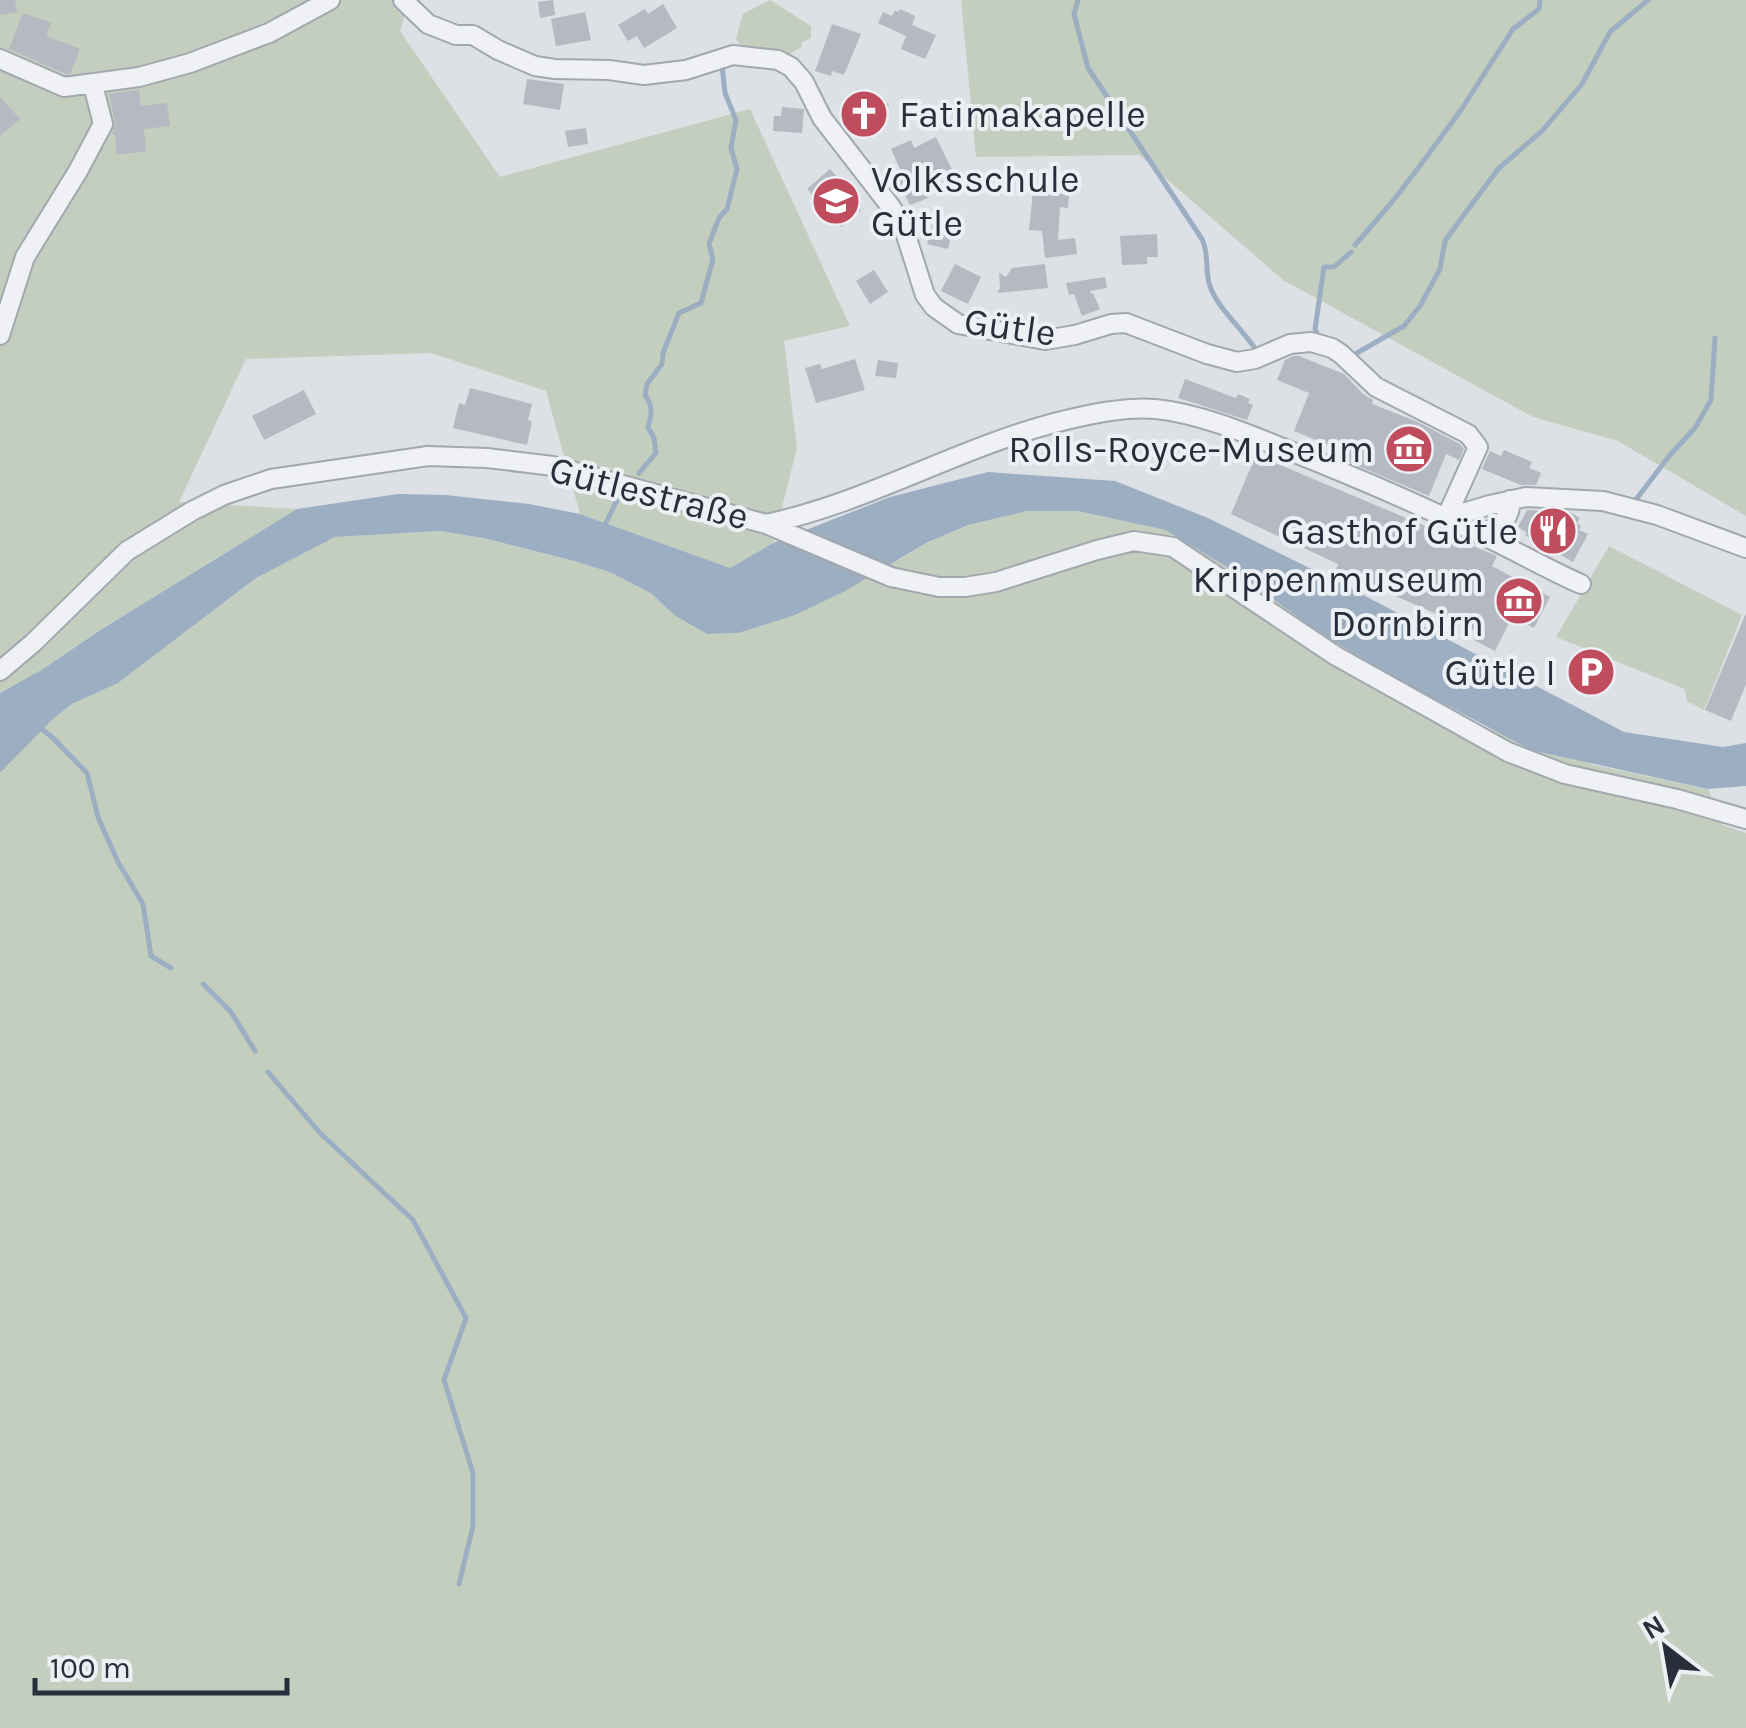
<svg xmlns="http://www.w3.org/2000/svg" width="1746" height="1728" font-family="Karla,sans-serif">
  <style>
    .green { fill: #c3cebf }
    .water { fill: #9baec2 }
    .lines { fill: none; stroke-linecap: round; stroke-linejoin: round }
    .stream { stroke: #9baec2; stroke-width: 5 }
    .building { fill: #b5b9c1 }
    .minor-casing { stroke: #a3a7ae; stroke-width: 22 }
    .minor { stroke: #eff1f4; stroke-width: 18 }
    .labels { text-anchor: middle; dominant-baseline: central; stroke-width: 8; stroke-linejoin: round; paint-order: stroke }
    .poi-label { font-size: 38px; fill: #282f3a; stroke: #eceff3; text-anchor: end }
    .street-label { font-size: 38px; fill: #282f3a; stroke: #eceff3 }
  </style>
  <rect width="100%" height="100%" fill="#dde0e5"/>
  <path class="green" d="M0,0h410l-10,31 100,146 250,-68 100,217 -66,15 13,107 -24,95 -43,25 -150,-54 -34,-123 -115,-38 -185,6 -67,143 118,7 -195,120 -59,40 -43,24z
    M770,0l41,26v12l-10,5 1,4 -16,9 -40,-4 -10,-13 7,-25z
    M961,0h785v516l-128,-75 -85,-24 -250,-137 -144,-125 -163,2z
    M1027,511h51l87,19 72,43 77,56 72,44 96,53 112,39 114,24 15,36 23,8v895h-1746v-955l53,-54 19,-15 46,-21 138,-105 79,-41 105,-6 43,7 95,24 34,11 40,21 22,21 33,19 31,-1 162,-74 26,-16 42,-18z
    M1609,546l133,69 -38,95 -17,-9 -2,-12 -129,-52z"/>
  <path class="water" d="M988,472l127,9 93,37 142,70 274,144 99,15 23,-4v43l-38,3 -177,-39 -145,-77 -72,-44 -77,-56 -72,-43 -87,-19h-51l-59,14 -42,18 -81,48 -50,24 -57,18 -31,1 -33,-19 -22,-21 -40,-21 -34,-11 -95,-24 -43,-7 -105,6 -79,41 -138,105 -46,21 -19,15 -53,54v-80l43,-24 59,-40 195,-120 101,-15 48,1 83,9 51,10 150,54 43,-25 117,-46z"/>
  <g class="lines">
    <path class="stream" d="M1078,0l-4,14 14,54 114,171c8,17 2,31 8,47 7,22 33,43 46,64
      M1355,245l37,-43 27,-35 42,-57 52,-81 26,-20 1,-9
      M1320,339l-5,-10 9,-62h10l17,-15
      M1350,357l54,-31 16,-20 20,-37 5,-28 24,-33 30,-40 43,-37 40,-47 28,-52 38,-32
      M639,473l17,-20 -2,-15 -6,-11c4,-13 5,-21 -3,-32l2,-11 15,-20 1,-11 16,-40 22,-10 12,-44 -4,-15 10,-26 8,-9 10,-40 -6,-21 5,-28 -11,-27 -3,-28
      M1634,502l36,-47 25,-27 16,-28 4,-62
      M603,529l16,-33
      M38,726l15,12 34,35 11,44 20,45 25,42 8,52 20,12
      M203,984l28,28 24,39
      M268,1072l52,61 93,87 53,98 -22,62 29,93v53l-14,58"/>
  </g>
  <path class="building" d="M0,0h15l2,12 -17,3z
    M553,0l2,15 -15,3 -2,-16z
    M663,4l14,24 -33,20 -7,-12 -9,5 -10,-16 27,-16 3,5z
    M900,9l15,7 -3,9 24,10 -11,24 -24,-10 5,-13 -28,-13 5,-11 9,4 3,-6 3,2z
    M585,12l6,28 -35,6 -5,-27z
    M23,13l28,10 -5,13 34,13 -10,25h-4l-57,-25z
    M832,24l29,10 -17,41 -12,-4 -1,5 -16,-5z
    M527,79l37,5 -4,26 -37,-6z
    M857,89l32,15 -18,35 -27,-13 -3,-4z
    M139,90l2,16 26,-3 3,23 -26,3 2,22 -29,4 -2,-21h-3l3,-12 -6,-28z
    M0,97l20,22 -20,17z
    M782,107l22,2 -2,24 -29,-2 1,-15h7z
    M586,128l2,16 -20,3 -3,-16z
    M936,137l16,33 -23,14 2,4 -6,2 3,8 -18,7 -16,-33 6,-3 -9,-20 20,-9 3,8z
    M830,169l20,21 -4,3 15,17 -20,17 -34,-38z
    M1033,191l36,4 -1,13 -8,-1 -2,33 17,-2 2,16 -32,4 -3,-27 -13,-1z
    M932,224l21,5 -5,20 -21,-5z
    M1157,234l1,23h-11v7l-25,1 -2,-29z
    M955,264l26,13 -13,27 -27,-13z
    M1045,264l3,24 -51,5 3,-5 -1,-15 7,4 6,-9z
    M874,270l14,22 -18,12 -14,-23z
    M1105,277l2,11 -17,3 1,3 2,-1 7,16 -18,7 -8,-22 -5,1 -3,-12z
    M1293,356h6l45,18 19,20 10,6 -1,4 46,18 42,22 4,5 -5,11 -13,-6 -17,42 -92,-39 3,-7 -46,-19 15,-38 -32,-13 8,-20z
    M855,359l10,31 -49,13 -11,-35 15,-4 2,5z
    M878,360l20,3 -2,15 -21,-2z
    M1185,379l51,19 2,-4 12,5 -2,4 5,2 -6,15 -69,-22z
    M470,388l62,16 -4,16 4,1 -5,24 -74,-17 6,-25 6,2z
    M304,390l12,24 -52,26 -12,-24z
    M1504,450l28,12 -3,6 12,5 -5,12h-15l-39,-16 8,-18 11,5z
    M1256,455l241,101 -5,10 58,31 -16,31 -22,-11 -17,34 -21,-11 4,-8 -142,-62 2,-6 -107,-50z
    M1527,510l43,2 10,6 -3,5 4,3 -2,4 9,4 -15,28 -48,-27 2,-2 -9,-6z
    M1746,613v71l-15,37 -26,-11z"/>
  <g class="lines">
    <g class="minor-casing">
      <path id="minor" d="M403,0l25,24 28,11h17l25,15 37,16 20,3 54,1 35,5 42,-5 47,-15 45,5 13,7 13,15 18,36 69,89 13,22 21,66 9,12 24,17 87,16 30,-5 36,-11 15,-1 81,31 30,8 18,-3 35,-15 21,-2 21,6 9,6 35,33 92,47 10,13 -32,71
        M0,59l64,28 75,-10 51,-14 79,-30 61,-33
        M0,335l25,-78 53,-86 25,-47 -10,-39
        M1446,518l44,-13 36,-8 77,4 54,14 89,33
        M766,524l125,53 48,10h26l31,-5 101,-32 37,-9 39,6 163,109 172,96 57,22 112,25 69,20
        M1481,534c17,-6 31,-15 29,-34
        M0,671l33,-28 94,-92 65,-40 32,-16 47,-16 157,-23 59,2 66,8 213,58c104,-22 196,-79 300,-104 29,-7 59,-13 89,-11 43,4 91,24 130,40 66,26 131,54 195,85 34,16 67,35 101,50"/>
    </g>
    <use href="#minor" class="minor"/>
  </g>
  <defs>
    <g id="church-disc" transform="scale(2.5)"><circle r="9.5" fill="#bf4d5e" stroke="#eceff3"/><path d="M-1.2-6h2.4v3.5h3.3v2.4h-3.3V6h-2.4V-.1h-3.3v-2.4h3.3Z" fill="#fff"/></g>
    <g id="school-disc" transform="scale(2.5)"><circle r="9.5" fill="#bf4d5e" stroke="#eceff3"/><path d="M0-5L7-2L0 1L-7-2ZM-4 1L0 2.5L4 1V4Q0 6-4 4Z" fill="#fff"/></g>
    <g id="museum-disc" transform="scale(2.5)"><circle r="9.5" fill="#bf4d5e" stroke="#eceff3"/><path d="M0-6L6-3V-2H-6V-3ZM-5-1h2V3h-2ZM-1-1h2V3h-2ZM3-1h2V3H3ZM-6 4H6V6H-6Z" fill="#fff"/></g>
    <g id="restaurant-disc" transform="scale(2.5)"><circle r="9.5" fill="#bf4d5e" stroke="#eceff3"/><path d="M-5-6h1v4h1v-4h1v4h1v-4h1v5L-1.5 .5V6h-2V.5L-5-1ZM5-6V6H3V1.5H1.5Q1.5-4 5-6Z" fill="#fff"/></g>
    <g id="parking-disc" transform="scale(2.5)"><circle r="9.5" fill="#bf4d5e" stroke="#eceff3"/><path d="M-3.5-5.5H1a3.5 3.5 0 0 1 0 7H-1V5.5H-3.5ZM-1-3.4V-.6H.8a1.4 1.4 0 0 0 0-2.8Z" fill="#fff"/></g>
  </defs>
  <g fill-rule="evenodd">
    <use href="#church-disc" x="864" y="114"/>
    <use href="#school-disc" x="836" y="201"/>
    <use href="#museum-disc" x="1409" y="449"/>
    <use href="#restaurant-disc" x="1553" y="531"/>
    <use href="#museum-disc" x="1519" y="601"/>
    <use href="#parking-disc" x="1591" y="672"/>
  </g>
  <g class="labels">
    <g class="poi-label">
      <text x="899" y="114" text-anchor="start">Fatimakapelle</text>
      <text x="871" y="179" text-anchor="start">Volksschule<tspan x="871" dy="44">Gütle</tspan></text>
      <text x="1374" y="449">Rolls-Royce-Museum</text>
      <text x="1518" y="531">Gasthof Gütle</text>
      <text x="1484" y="579">Krippenmuseum<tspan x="1484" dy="44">Dornbirn</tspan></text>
      <text x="1556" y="672">Gütle I</text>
    </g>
    <g class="street-label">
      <text transform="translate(1010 327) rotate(8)">Gütle</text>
      <text transform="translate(649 493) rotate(14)">Gütlestraße</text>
    </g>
  </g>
  <g transform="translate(1666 1648) rotate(329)" stroke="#eceff3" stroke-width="8" paint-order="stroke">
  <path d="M0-8L18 38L0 25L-18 38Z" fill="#282f3a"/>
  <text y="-15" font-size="28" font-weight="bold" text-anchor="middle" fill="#282f3a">N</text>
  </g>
  <path d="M35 1678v15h252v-15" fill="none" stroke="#282f3a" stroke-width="5"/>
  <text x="50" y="1678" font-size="30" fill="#282f3a" stroke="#eceff3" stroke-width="8" paint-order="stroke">100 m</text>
</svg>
